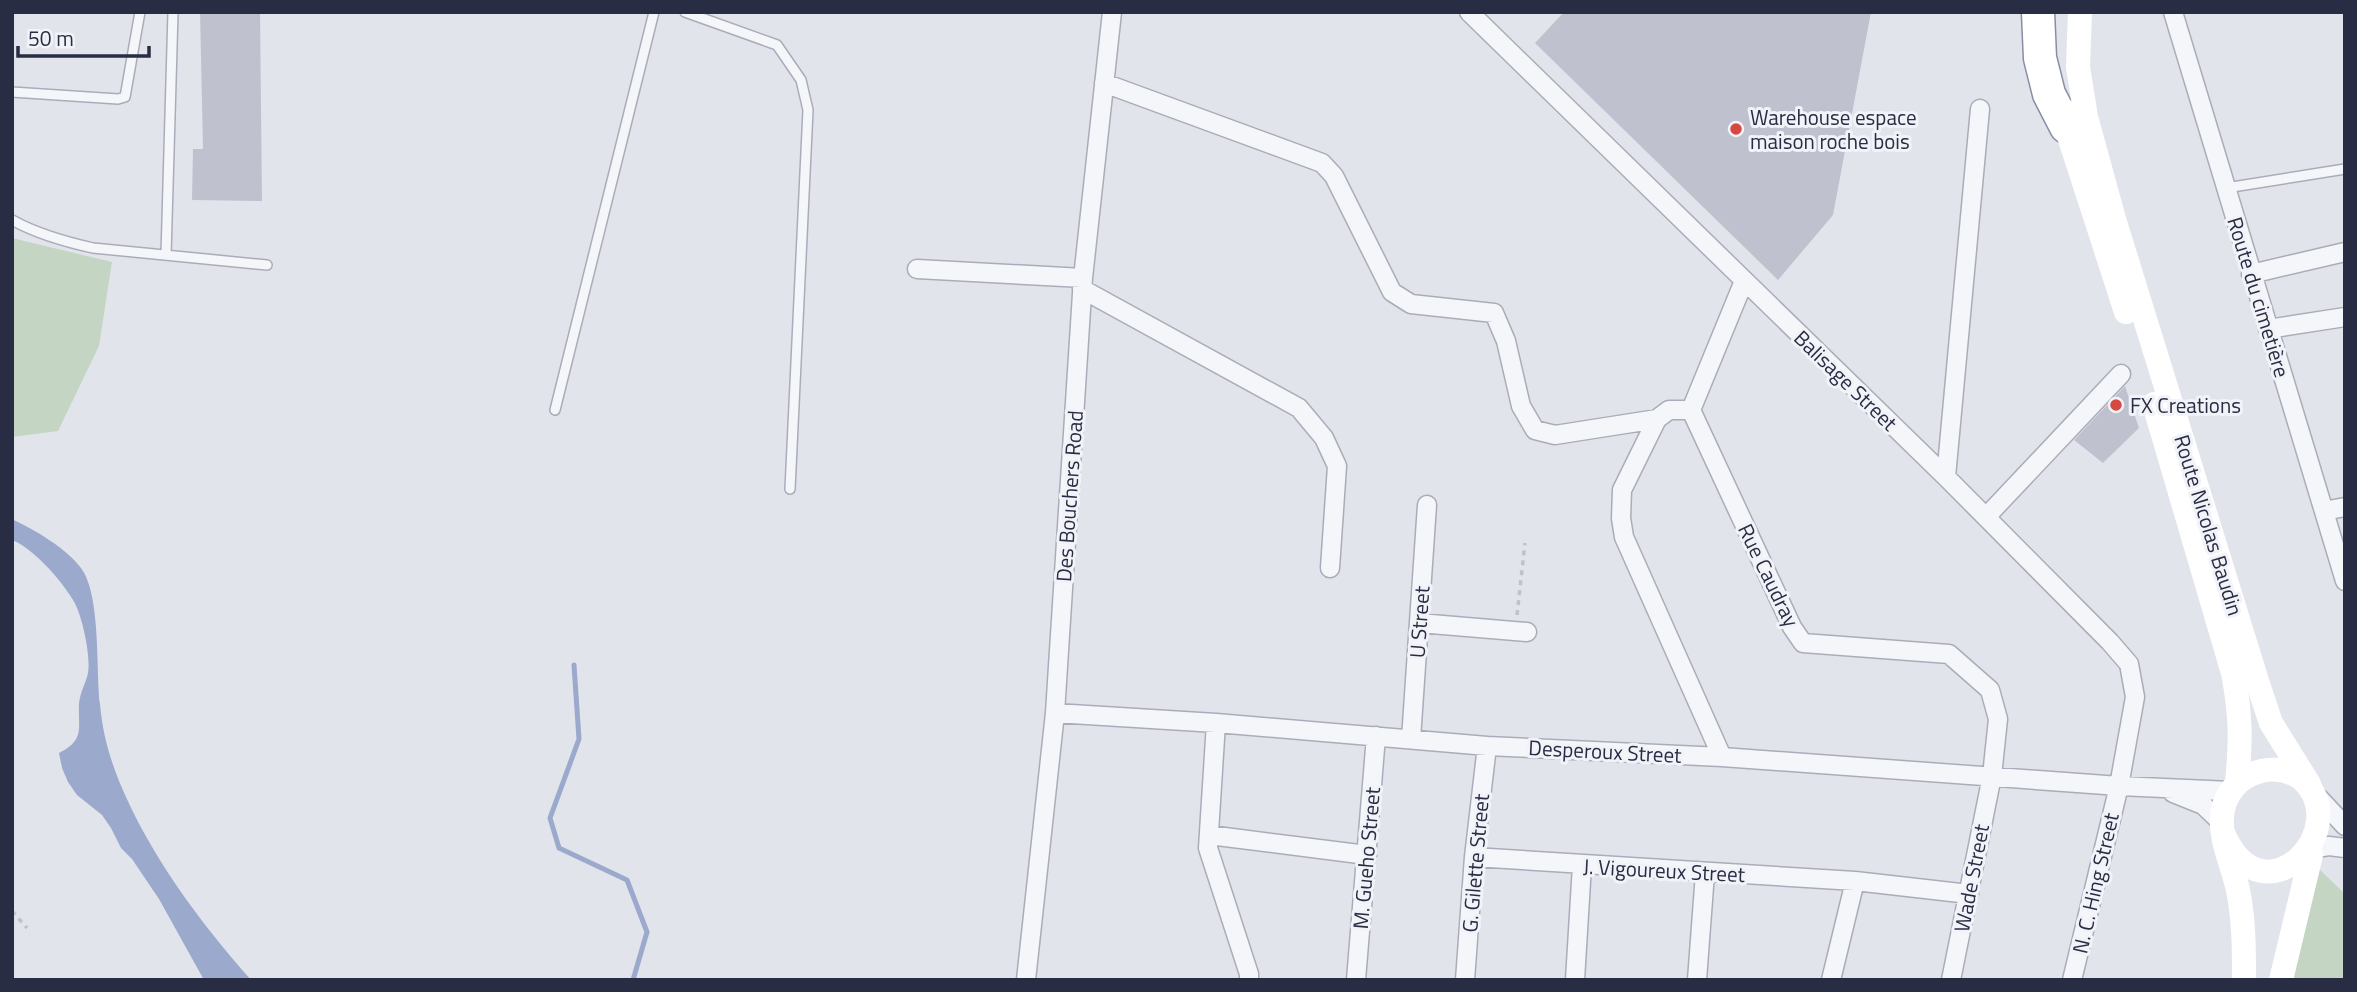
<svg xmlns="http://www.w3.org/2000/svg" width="2357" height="992" font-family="'Titillium Web',sans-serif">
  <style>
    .green { fill: #c4d6c3 }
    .water { fill: #9ba9cd }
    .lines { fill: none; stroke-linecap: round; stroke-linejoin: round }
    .stream { stroke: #9ba9cd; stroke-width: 5 }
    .building { fill: #bfc2ce }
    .lane-casing { stroke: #aaadb9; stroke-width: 12 }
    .street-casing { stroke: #aaadb9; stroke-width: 21 }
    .highway-casing { stroke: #888da3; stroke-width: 35 }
    .path { stroke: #c0c2ca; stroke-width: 3.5; stroke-dasharray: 5 5; stroke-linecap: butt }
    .lane { stroke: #f5f6f9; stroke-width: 9 }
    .street { stroke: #f5f6f9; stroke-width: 18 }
    .secondary { stroke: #fff; stroke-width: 24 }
    .highway { stroke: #fff; stroke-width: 32 }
    .poi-dot { fill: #d64941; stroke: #f2f3f8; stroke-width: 2.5 }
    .labels { text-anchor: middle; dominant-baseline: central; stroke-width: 6; stroke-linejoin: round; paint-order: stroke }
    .poi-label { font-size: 21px; fill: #292d44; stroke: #f2f3f8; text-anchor: start }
    .street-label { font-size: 21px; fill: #292d44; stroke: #f2f3f8 }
  </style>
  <rect width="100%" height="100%" fill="#e2e4eb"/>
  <path class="green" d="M12,238l100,24 -13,84 -41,85 -46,6z
    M2317,867l28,27v86h-53z"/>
  <path class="water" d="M12,519c23,11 54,29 69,49 20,27 15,101 19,136 2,26 9,52 19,77 30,73 80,140 132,199h-47l-45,-81 -27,-40 -11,-11 -10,-20 -9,-13 -25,-20 -9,-13 -6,-14 -3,-15c26,-13 19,-24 20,-49 1,-12 7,-21 9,-31 3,-17 -6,-59 -15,-73 -12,-20 -40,-52 -61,-60z"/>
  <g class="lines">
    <path class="stream" d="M574,665l5,74 -29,79 9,30 68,32 20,52 -14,48"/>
  </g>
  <path class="building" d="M200,12h60l2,189 -70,-1 1,-51h10z
    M1564,12h307l-38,203 -55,65 -243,-237z
    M2125,386l14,42 -36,35 -29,-23z"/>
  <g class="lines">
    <g class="lane-casing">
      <path id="lane" d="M685,12l92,33 24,35 7,30 -18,379
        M12,92l106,7 7,-2 15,-85
        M2226,188l119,-19
        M12,220c25,14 54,22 81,28l174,17
        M166,255l7,-243
        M555,410l99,-398"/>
    </g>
    <g class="street-casing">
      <path id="street" d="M1469,12l477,465 164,165 19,22 6,33 -16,89 -47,194
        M2173,12l172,569
        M1104,83l218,80 12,13 58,116 19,12 83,9 12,28 15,65 14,24 20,5 102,-16
        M917,269l166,9
        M2251,274l94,-22
        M1744,281l-53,129 101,217 11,16 146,11 41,36 8,29 -6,57 -41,204
        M1082,289l217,119 25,30 13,28 -7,102
        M2268,329l77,-12
        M1691,410h-22l-12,9 -35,71 -1,28 3,19 98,220
        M1946,477l34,-368
        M2324,511l21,-4
        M1986,517l135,-143
        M1419,623l108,9
        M1055,713l161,10 271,23 235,11 397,29 112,5
        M1216,723l-8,125 41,126v6
        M1411,739l16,-234
        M2173,793l30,12 20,19
        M2319,798l26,28
        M1209,835l158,20
        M2316,848l13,-2 16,2
        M1474,857l381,24 114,13
        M1026,980l29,-267 28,-435 29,-266
        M1356,980l20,-244
        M1465,980l9,-123 13,-111
        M1575,980l7,-115
        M1697,980l8,-107
        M1831,980l24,-99"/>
    </g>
    <g class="highway-casing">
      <path id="highway" d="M2038,12l2,46 9,36 17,33"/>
    </g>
    <path class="path" d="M1517,615l8,-72
      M12,911l15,17"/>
    <use href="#lane" class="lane"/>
    <use href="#street" class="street"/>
    <path class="secondary" d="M2080,12l-2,55 8,50 28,102 144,465 13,39 38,61
      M2063,110l3,17 60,185
      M2154,404l79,269c8,41 8,69 4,110
      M2223,833c40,93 134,-5 78,-55 -16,-10 -34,-11 -51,-3 -16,7 -27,24 -28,42 -2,24 11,49 16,73 6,30 6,59 6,90
      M2281,980l30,-125"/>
    <use href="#highway" class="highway"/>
  </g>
  <g class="poi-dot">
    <circle cx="1736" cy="129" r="7"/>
    <circle cx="2116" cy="405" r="7"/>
  </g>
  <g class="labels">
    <g class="poi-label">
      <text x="1750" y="117">Warehouse espace<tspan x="1750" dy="24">maison roche bois</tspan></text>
      <text x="2130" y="405">FX Creations</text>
    </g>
    <g class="street-label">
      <text transform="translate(2259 297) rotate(73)">Route du cimetière</text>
      <text transform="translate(1846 380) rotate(44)">Balisage Street</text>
      <text transform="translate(1069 496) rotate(-86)">Des Bouchers Road</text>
      <text transform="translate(2209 525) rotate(73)">Route Nicolas Baudin</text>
      <text transform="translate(1769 575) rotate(64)">Rue Caudray</text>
      <text transform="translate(1419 622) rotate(-86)">U Street</text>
      <text transform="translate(1605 751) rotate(3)">Desperoux Street</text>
      <text transform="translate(1366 858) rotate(-85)">M. Gueho Street</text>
      <text transform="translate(1475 863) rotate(-85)">G. Gilette Street</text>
      <text transform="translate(1664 870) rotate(3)">J. Vigoureux Street</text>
      <text transform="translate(1971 878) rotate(-79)">Wade Street</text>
      <text transform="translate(2095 883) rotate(-77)">N. C. Hing Street</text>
    </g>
  </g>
  <rect width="2357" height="992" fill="none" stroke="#292d44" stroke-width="28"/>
  <path d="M18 46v10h131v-10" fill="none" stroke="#292d44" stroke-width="3.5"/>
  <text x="28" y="46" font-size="21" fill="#292d44" stroke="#f2f3f8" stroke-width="5" paint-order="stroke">50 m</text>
</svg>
